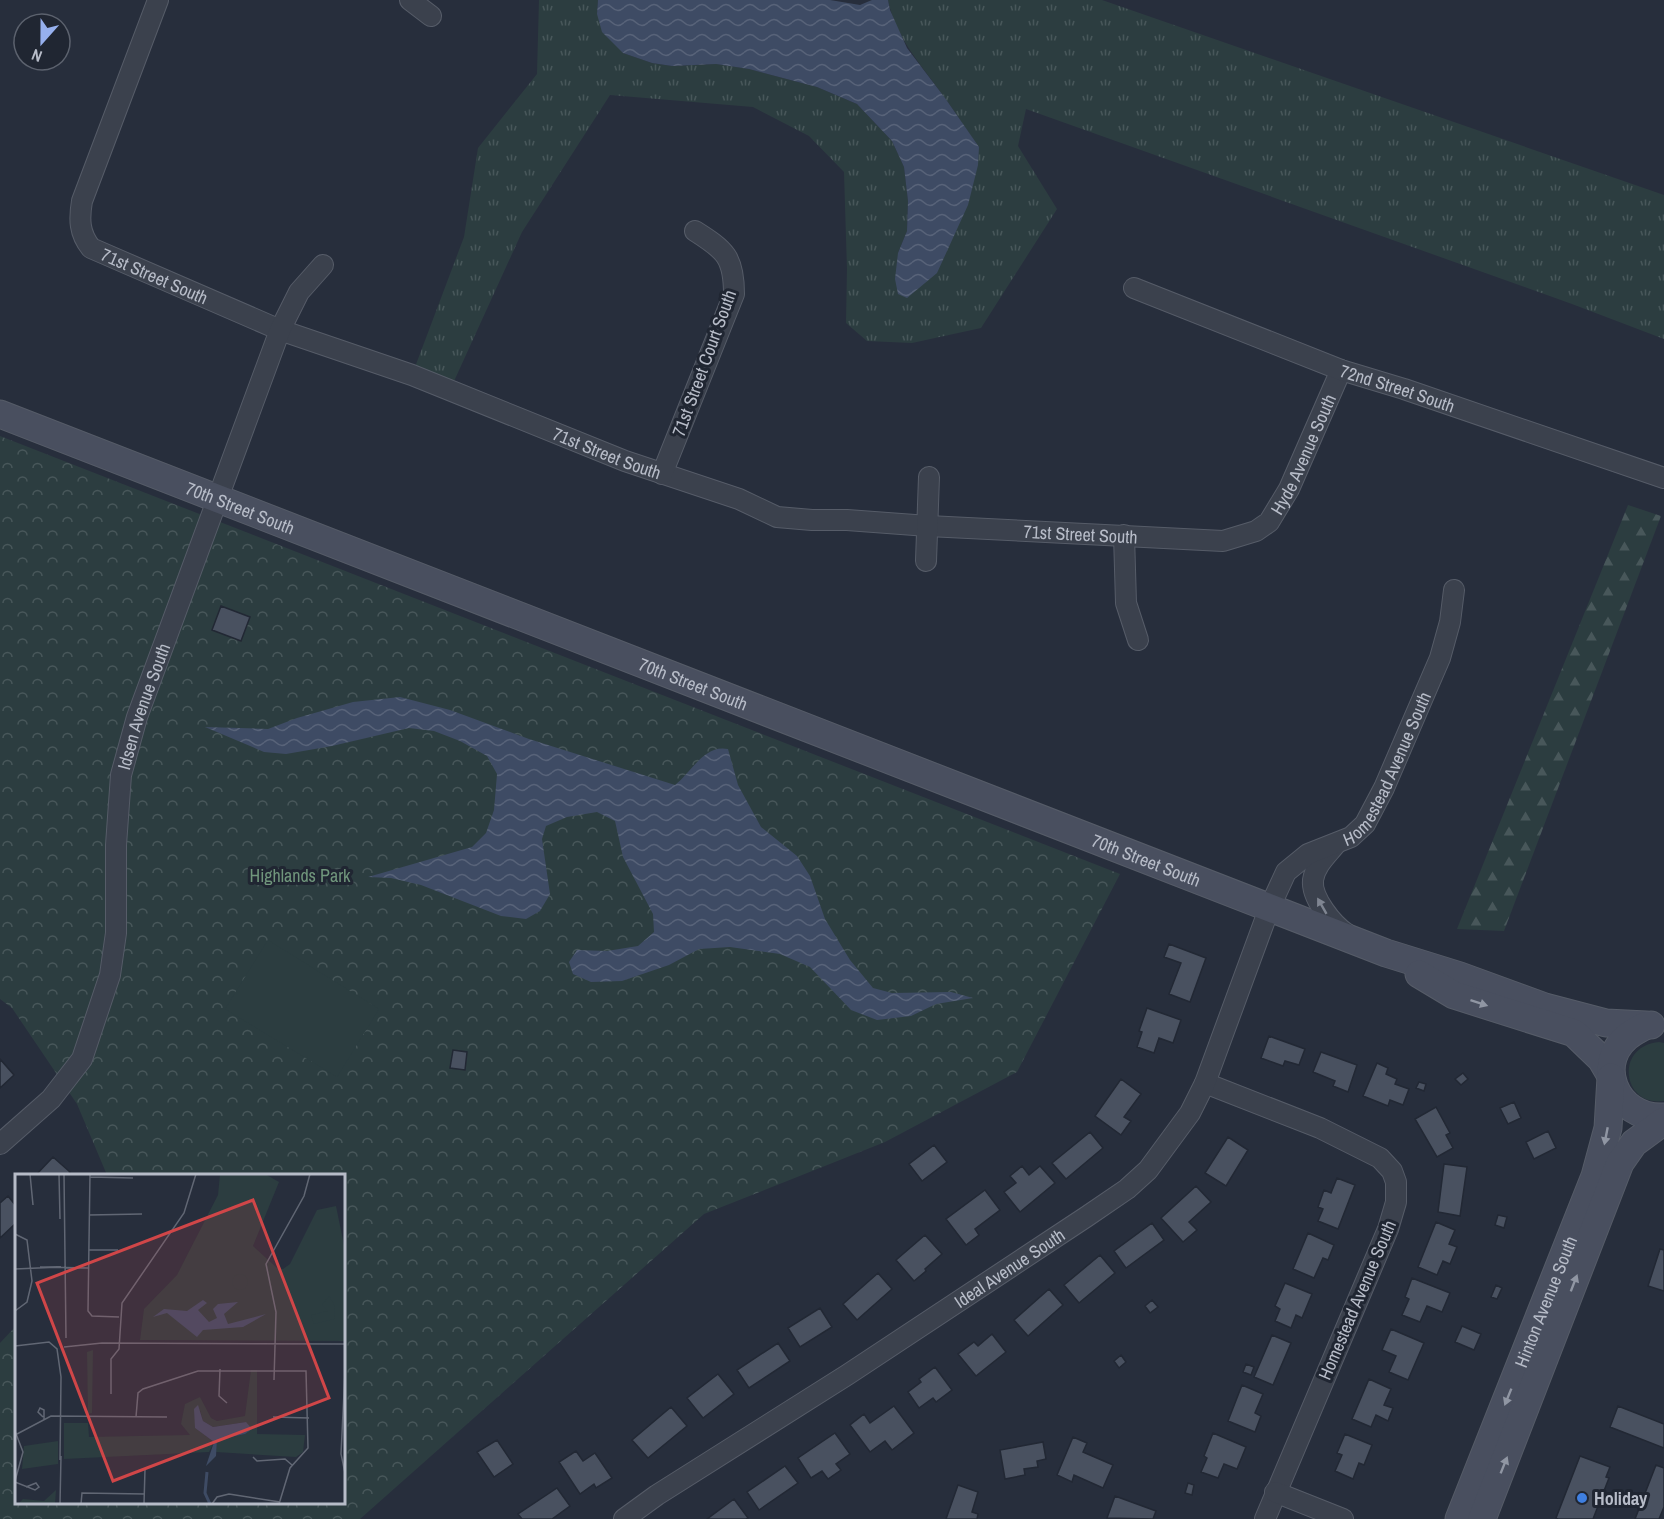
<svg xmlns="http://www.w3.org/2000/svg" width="1664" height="1519" font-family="'Archivo Narrow',sans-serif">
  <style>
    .grass { fill: url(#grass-tufts) }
    .forest { fill: url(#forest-firs) }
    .park { fill: url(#park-crowns) }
    .garden { fill: #2c3d40 }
    .water { fill: url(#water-waves) }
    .building { fill: #495160; stroke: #222834; stroke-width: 1.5 }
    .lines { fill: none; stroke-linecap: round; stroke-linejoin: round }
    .minor-casing { stroke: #565c68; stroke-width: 22 }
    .secondary-casing { stroke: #565c68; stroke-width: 29 }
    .minor { stroke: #3b414d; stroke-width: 20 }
    .secondary { stroke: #494f5f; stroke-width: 27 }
    .oneway { fill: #7f8591 }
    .oneway2 { fill: #9096a3 }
    .shop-dot { fill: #3f7fe0; stroke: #202632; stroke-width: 2 }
    .labels { text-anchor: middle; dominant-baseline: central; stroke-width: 6; stroke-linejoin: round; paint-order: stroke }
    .street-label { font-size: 18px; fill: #b7bcc8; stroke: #202632 }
    .park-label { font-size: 18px; fill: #70967c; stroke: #202632 }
    .poi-label { font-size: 18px; font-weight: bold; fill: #b7bcc8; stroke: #202632; text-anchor: start }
    .inset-river { fill: none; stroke: #3e4b64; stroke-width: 3 }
    .inset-road { fill: none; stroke: #616774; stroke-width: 1.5 }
    .view { fill: #d04648; fill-opacity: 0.15; stroke: #d04648; stroke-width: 3 }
    .inset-edge { fill: none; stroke: #b7bcc8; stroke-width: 3 }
  </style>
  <defs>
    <pattern id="grass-tufts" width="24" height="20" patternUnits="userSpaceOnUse" patternTransform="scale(1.5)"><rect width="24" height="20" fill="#2c3d40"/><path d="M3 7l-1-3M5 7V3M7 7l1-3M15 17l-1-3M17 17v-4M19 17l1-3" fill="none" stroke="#48575a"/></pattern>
    <pattern id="forest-firs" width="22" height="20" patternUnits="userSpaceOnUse" patternTransform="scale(1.5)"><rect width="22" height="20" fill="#2c3d40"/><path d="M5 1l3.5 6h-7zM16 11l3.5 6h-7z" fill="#48575a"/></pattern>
    <pattern id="park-crowns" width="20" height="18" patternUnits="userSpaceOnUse" patternTransform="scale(1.5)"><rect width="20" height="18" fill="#2c3d40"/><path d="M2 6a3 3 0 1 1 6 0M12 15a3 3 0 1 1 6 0" fill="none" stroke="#48575a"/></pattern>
    <pattern id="water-waves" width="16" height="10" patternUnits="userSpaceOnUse" patternTransform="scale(1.5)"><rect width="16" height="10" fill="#3e4b64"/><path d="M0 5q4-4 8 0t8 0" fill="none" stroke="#586379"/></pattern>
  </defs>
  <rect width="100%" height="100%" fill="#272e3c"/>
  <path class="grass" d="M539,0h59l-1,14 26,39 29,10 20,3 44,-2 33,5 68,18 40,17 35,37 12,26 4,34 -1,30 -9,22 81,-106c-12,-16 -23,-34 -35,-50 -22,-32 -48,-58 -56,-97h214l562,195v144l-92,-35 -546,-195 -8,37 39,63 -76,119 -69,15 -45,-2 -21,-18 1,-54 -3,-97 -35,-36 -56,-29 -143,-12 -88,137 -72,158 -38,-15 52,-138 14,-89 59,-74z"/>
  <path class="forest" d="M1628,505l33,11 -157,415 -47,-2z"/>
  <path class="park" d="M0,436l1120,438 -103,198 -132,70 -181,72 -344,305h-360v-176l16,-17v176h328v-326l-237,-1 -30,-71 -65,-96 -12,-9z"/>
  <path class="garden" d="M268,940l111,69 -42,68 -112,-68z
    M1659,1042l5,1v58c-42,6 -50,-55 -5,-59z"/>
  <path class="water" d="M598,0h232l30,5 12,-5h16l2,10 17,38 38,50 34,49 -1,18 -10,40 -31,68 -30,25 -9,-4 -3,-15 3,-26 9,-22 1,-30 -4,-34 -12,-26 -35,-37 -40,-17 -68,-18 -33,-5 -44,2 -20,-3 -29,-10 -21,-21 -5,-18z
    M400,697l50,13 79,29 146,46c17,-13 29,-41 53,-36l10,36 23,42 36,29 13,20 15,43 25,41 23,28 19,5 59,-1 22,6 -37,6 -25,12 -34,4 -26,-10 -41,-43 -30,-13 -50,-7 -31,2 -30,16 -47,16 -31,1 -18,-8 -4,-12 8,-12 30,1 31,-5 16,-14 -1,-18 -30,-57 -8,-36 -18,-9 -30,5 -21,9 -4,13 8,55 -10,17 -14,8 -25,-3 -80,-31 -30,-7 -23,-1 104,-30 14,-14 8,-23 3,-36 -10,-18 -27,-15 -26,-10 -25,-3 -77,18 -46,8 -22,-2 -59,-25 63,2 29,-11 56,-16z"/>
  <path class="building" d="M221,606l29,11 -9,24 -29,-11z
    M1169,944l37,14 -16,44 -21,-8 12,-31 -17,-6z
    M1147,1008l34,12 -8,23 -14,-5 -5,15 -17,-6 5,-15 -3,-1z
    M1269,1036l36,13 -6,16 -14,-4 -2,5 -22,-8z
    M453,1050l14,2 -2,18 -15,-2z
    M1321,1052l36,13 -9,27 -15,-6 2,-5 -22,-9z
    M0,1059l14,16 -14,13z
    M1377,1063l11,5 -2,6 11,5 -2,5 14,5 -6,16 -13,-5 -2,6 -25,-10z
    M1463,1073l5,6 -7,6 -6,-6z
    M1121,1079l20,15 -17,23 7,4 -10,14 -26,-19z
    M1419,1082l7,2 -2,7 -8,-3z
    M1514,1102l7,16 -13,6 -8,-16z
    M1436,1107l14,26 -4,2 7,13 -16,9 -22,-38z
    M1548,1131l8,17 -22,11 -8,-17z
    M1090,1132l13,16 -37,31 -14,-16z
    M1228,1137l20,13 -22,36 -21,-13z
    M934,1145l13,17 -25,19 -13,-17z
    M53,1157l17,15 -3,4h-32z
    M1444,1164l23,3 -7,49 -22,-4z
    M1022,1166l7,9 11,-9 15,17 -35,29 -16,-20 12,-9 -6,-7z
    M1337,1178l18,7 -17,44 -20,-8 5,-12 -5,-2 6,-17 7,3z
    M1196,1186l15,16 -22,20 8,8 -14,12 -22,-24z
    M985,1190l15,20 -25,19 4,6 -13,10 -20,-26z
    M8,1196l8,10v17l-16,15v-35z
    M1498,1215l9,2 -3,11 -9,-3z
    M1436,1222l19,8 -6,14 8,3 -7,17 -7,-3 -6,14 -19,-8z
    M1152,1223l12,17 -38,28 -12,-17z
    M1308,1233l26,12 -6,15 -5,-2 -9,20 -21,-9z
    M925,1235l17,19 -17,15 1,2 -12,10 -18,-21z
    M1660,1249l4,1v41l-16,-5z
    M1100,1255l15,18 -36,30 -15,-18z
    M878,1273l14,16 -35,31 -14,-16z
    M1412,1278l38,15 -8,19 -15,-6 -7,16 -18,-7 7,-16 -4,-2z
    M1285,1283l27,11 -10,24 -6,-3 -5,13 -16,-7 5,-12 -5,-3z
    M1496,1285l6,3 -5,11 -6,-2z
    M1049,1289l14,16 -35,31 -14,-16z
    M1152,1300l6,7 -8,6 -5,-7z
    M820,1308l12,19 -32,20 -12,-19z
    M1462,1326l19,8 -7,16 -19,-8z
    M1391,1329l33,14 -16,37 -19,-8 7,-16 -14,-6z
    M992,1334l14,18 -30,24 -18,-22 16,-12 4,4z
    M1272,1335l19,8 -18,42 -19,-8z
    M778,1343l12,18 -41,27 -12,-18z
    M1121,1355l5,7 -7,6 -5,-7z
    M1246,1364l8,3 -3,8 -8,-3z
    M935,1367l17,23 -16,12 -3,-4 -14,10 -11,-16 13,-10 -2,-3z
    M718,1374l16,20 -31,24 -16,-20z
    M1369,1379l22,10 -7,16 9,3 -5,13 -12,-6 -5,12 -19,-8z
    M1242,1385l21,9 -8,19 6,3 -6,16 -27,-11z
    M894,1406l20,27 -22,17 -7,-9 -15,11 -20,-27 14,-11 6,9z
    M1618,1406l46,18v24l-54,-21z
    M671,1407l16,19 -39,32 -16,-18z
    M835,1433l15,21 -14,10 5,6 -13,9 -6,-8 -11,7 -13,-20z
    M1213,1433l33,14 -9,22 -13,-5 -6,14 -17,-6 6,-14 -3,-2z
    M1345,1434l27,11 -8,20 -5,-2 -6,16 -18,-8 7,-16 -5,-2z
    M1073,1437l14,6 -4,9 30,13 -10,23 -29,-13 -2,7 -15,-7z
    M497,1440l16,24 -19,13 -17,-25z
    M1043,1442l3,17 -9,2 1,6 -14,2 1,6 -20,4 -5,-29z
    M576,1451l7,10 12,-8 17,25 -16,10 -2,-4 -14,10 -21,-32z
    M1580,1456l30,11 -4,10 3,1 -16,41h-35l-2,-1z
    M1656,1465l8,3v39l-5,12h-24z
    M785,1466l13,17 -39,27 -12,-18z
    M1188,1483l6,2 -2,10 -7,-2z
    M958,1485l20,7 -6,20 6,2 -1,5h-31z
    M557,1488l13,18 -18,13h-30l-4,-5z
    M1115,1496l41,15 -3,8 -46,-1z
    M734,1499l14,19 -2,1h-39z"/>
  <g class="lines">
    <g class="minor-casing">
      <g id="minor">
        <path id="s1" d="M158,0l-76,201c-3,18 -3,32 9,47l189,82 132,45 213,86 114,38 38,18 35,3h35l81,6 295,15 33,-10 13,-9 20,-33 52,-119"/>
        <path d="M410,0l21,16"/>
        <path id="s2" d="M1134,288l207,82 63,19 260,89"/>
        <path d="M662,474l72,-180c0,-37 -9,-44 -39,-63"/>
        <path d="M1124,535l2,68 12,37"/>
        <path d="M926,561l3,-84"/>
        <path d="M1335,845c-9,11 -20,21 -22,35 -2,18 20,45 34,54"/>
        <path d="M1205,1083l115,45 60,30 12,13 4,11v20l-8,27 -123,290"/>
        <path id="s3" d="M0,1144l51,-45 31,-40 28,-84 6,-42v-88l5,-70 16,-58 143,-387 19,-38 24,-27"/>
        <path d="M1275,1492l68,27"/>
        <path id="s4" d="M624,1519l33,-24 190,-120 239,-158 41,-28 21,-19 42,-57 15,-30 64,-174 17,-37 22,-18 43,-17 14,-13 19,-36 56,-130 10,-36 4,-32"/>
      </g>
    </g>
    <g class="secondary-casing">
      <g id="secondary">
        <path id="s5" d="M0,414l1386,539 74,23 85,31 61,16 40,2"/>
        <path d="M1419,974l35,21 120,38 27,26 10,17"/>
        <path d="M1651,1025c-7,0 -11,4 -17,7 -44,27 -19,88 30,85"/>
        <path id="s6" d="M1459,1519l136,-343 13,-48 3,-51"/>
        <path d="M1482,1519l138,-356 14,-20 30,-22"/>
      </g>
    </g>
    <use href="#minor" class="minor"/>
    <use href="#secondary" class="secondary"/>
  </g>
  <defs><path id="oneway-solid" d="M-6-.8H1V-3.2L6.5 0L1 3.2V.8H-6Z" transform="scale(1.5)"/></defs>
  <use class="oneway" href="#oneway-solid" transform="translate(1322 906) rotate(-120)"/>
  <g class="oneway2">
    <use href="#oneway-solid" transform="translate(1479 1003) rotate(18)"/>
    <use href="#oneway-solid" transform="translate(1606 1136) rotate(101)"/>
    <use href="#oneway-solid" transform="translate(1574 1283) rotate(-69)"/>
    <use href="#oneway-solid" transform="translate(1508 1397) rotate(112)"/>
    <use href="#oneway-solid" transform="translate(1504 1465) rotate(-68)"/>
  </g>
  <circle class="shop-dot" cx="1582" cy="1498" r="6"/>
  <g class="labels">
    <g class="street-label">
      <text stroke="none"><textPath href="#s1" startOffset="334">71st Street South</textPath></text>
      <text transform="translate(704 363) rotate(-70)">71st Street Court South</text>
      <text stroke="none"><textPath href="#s2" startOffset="282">72nd Street South</textPath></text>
      <text stroke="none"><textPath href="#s1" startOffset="820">71st Street South</textPath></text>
      <text stroke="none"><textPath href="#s1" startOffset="1575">Hyde Avenue South</textPath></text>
      <text stroke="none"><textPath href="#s5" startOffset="258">70th Street South</textPath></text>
      <text stroke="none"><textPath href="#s1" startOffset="1306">71st Street South</textPath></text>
      <text stroke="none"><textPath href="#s5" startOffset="744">70th Street South</textPath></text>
      <text stroke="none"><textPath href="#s3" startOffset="480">Idsen Avenue South</textPath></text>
      <text stroke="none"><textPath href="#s4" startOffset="1113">Homestead Avenue South</textPath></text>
      <text stroke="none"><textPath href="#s5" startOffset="1230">70th Street South</textPath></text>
      <text stroke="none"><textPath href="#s4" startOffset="460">Ideal Avenue South</textPath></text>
      <text transform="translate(1357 1300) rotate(-67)">Homestead Avenue South</text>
      <text stroke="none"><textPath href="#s6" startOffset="234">Hinton Avenue South</textPath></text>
    </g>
    <g class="park-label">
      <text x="300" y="875">Highlands Park</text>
    </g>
    <g class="poi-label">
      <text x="1594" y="1498">Holiday</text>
    </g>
  </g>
  <g transform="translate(15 1174)">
    <rect width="330" height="330" fill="#272e3c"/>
    <path d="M236,196h6v64l48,1 -2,17 -7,5 -80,-5 1,-12 28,-6 1,-12 -33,5 -10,-6 -3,-11 -5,18 19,14 -5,10 -145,7v-36h24l1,14 101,-2 -9,-11 4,-20 15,-7 11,21 6,3 28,-5z" fill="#2c3d40"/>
    <path d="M78,176l-1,63 -4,1 -1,-62zM41,316l-1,14h-37l5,-5 21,2z" fill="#2c3d40"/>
    <path d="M205,0h45l14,8 -26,64 24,22 6,1 7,-5 27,-54 19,-4 9,44v91l-205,-1 4,-31 33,-34 41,-80zM43,267v23l-36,5 2,-23z" fill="#2c3d40"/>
    <path d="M217 108a8 8 0 1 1 16 0a8 8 0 1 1-16 0ZM314,122l6,10 -1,13 -20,5 -3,-9 17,-4 -6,-6z" fill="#2c3d40"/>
    <path d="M188,126l4,3 -9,7 11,12 8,-4 -4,-9 5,-5 20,-2 -14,12 4,10 38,-10 -23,13 -40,3 -6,7 -30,-24 -14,4 11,-8 23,2zM183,231l5,16 10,6 33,-5 6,7 -7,5 -28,6 -1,16 -10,10 8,-24 -19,-14 -1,-19z" fill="#3e4b64"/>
    <path class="inset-river" d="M192,298l-2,21 5,11"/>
    <path class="inset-road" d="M15,0l3,31M44,0l1,45M49,0l2,164M75,0l-2,137 4,5 27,1M75,3l43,1M74,41l53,-1M0,60l12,6 5,41 -5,21 -12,9M74,76h29M25,93l49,1M0,95l46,-2M0,172l34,-4 8,7 4,28 -1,83M49,173l38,-4 243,1M205,195l-1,27 8,7M330,198l-4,82 4,19M259,206l2,-68 -10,-48 38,-68 6,-22M96,220v-35l8,-10 3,-46 62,-90 12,-39M28,243l-5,-5 2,-4 4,2v10M121,243l2,-24 5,-4 55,-18h108l2,77 -18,20 -11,36M258,243l36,1M0,257l8,21 -8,29M2,260l34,-18 116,1M238,283l4,4 28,-2 7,6M0,308l20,8 4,-3 -3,-4 -10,4M45,330l1,-48M66,330l1,-11 63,1M129,330l1,-35M197,330l5,-7 12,-3 51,8"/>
    <path class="view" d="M238,26l76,198 -216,83 -76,-198z"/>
    <rect width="330" height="330" class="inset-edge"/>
  </g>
  <g transform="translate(42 42) rotate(201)"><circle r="28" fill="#202632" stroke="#5c626e" stroke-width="1.5"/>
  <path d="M0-4.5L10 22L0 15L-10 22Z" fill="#96b0ee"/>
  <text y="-9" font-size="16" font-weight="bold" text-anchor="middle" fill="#b7bcc8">N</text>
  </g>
</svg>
